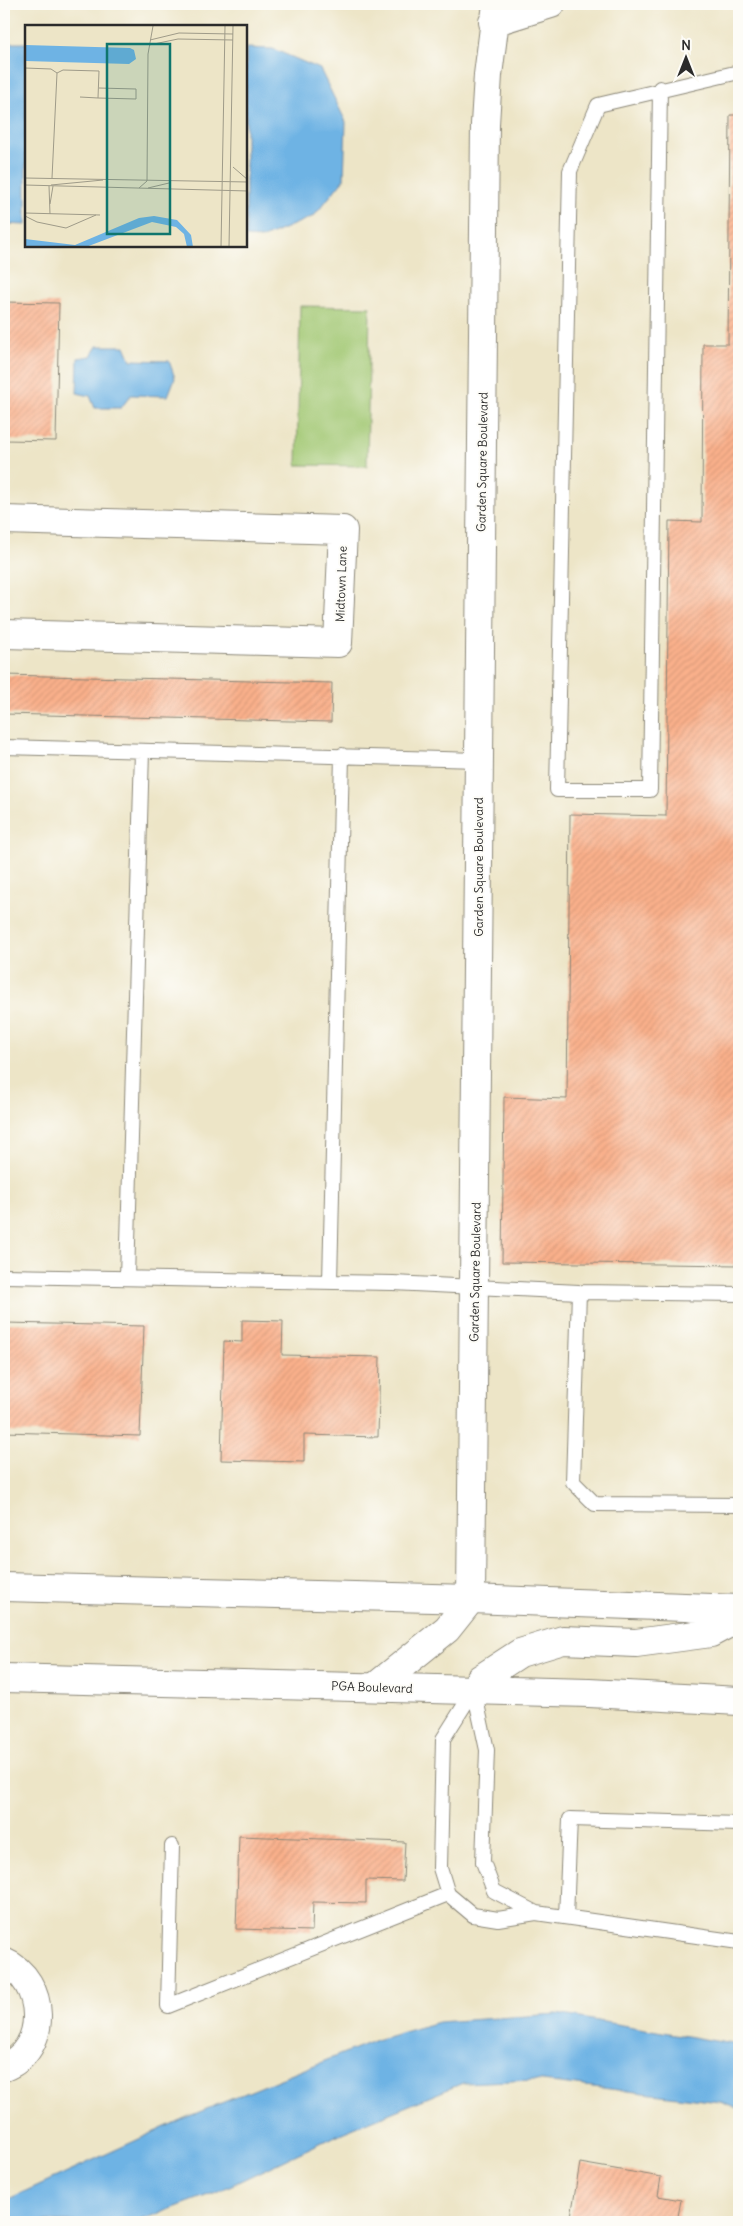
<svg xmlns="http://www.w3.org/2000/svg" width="743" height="2226" font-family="Delius,sans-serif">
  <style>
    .garden { fill: #a2c873; stroke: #667a4f }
    .water { fill: #6eb3e4; stroke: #4c6f88 }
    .building { fill: url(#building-hatch) }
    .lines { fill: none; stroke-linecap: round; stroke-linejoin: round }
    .service-casing { stroke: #8c8879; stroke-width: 16 }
    .minor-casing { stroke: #8c8879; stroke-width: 30 }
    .primary-casing { stroke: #8c8879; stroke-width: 30 }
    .service { stroke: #fff; stroke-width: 14 }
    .minor { stroke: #fff; stroke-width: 28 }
    .primary { stroke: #fff; stroke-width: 28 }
    .labels { text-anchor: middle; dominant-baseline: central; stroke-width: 4; stroke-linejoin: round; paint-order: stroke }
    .street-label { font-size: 12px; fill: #2b2b2b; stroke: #fdfcf7 }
    .inset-road { fill: none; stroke: #9f9b89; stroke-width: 1 }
    .view { fill: #0f766e; fill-opacity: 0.15; stroke: #0f766e; stroke-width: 2.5 }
    .inset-edge { fill: none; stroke: #2b2b2b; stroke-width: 2.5 }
  </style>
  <defs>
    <pattern id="building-hatch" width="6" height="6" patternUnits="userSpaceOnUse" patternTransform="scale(1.25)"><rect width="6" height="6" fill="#fab08b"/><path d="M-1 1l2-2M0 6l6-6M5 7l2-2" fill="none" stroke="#d69878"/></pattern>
  </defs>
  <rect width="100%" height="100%" fill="#fdfcf7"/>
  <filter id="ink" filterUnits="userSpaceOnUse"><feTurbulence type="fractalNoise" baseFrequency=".02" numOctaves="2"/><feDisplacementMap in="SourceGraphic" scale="10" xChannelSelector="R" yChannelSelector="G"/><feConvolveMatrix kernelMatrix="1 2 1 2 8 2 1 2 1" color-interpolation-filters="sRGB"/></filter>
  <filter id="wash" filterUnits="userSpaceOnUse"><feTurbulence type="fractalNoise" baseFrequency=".0096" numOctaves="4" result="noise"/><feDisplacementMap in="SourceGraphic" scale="20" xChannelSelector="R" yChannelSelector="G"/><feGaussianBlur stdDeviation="1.12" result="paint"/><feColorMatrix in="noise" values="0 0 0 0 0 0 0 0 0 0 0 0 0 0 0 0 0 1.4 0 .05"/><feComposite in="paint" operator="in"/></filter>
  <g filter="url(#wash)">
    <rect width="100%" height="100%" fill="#ede5c7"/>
    <path class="garden" d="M300,306l70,1 -3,159 -70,-1z"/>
    <path class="water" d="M4,43h22v182l-22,-1z
      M246,48l27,1 47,20 26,53 -2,57 -30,37 -51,22 -17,-1z
      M97,346h28l6,14 38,1 6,17 -7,18 -37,-1 -10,13h-26l-5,-12 -13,-3 1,-35 13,-2z
      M557,2014l182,31v64l-19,-7 -186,-22 -71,3 -126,52 -118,56 -83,31h-132v-21l183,-84 189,-77 62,-18z"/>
    <g id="blocks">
      <path class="building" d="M730,115h9v1150l-237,-3 2,-165 63,2 3,-285 96,2 3,-295 33,1 1,-178h25z
        M4,302l55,1 -3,138 -52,-1z
        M4,675l328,8 -1,39 -327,-8z
        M242,1320l41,1 -1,34 98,2 -2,80 -74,-2v27l-83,-2 3,-119 18,1z
        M5,1323l139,3 -4,110 -136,-4z
        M239,1836l166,6 -2,39 -37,-1v23l-53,-1 -1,29 -76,-2z
        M580,2163l81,14 -3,19 23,4 -4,22h-107z"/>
    </g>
  </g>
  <g filter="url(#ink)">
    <use href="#blocks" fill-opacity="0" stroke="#8c8879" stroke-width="1"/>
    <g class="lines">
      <g class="service-casing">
        <path id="service" d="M660,88l-10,702h-93l13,-619 28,-66 141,-33
          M4,747l475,13
          M4,1276l389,7 186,9 160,2
          M127,1278l15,-527
          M330,1282l12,-527
          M579,1292l-6,190 22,22 144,1
          M474,1690l13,60 -4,112 11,29 42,22 203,29
          M474,1690l-31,49 -3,129 8,26 25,21 25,4 38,-6
          M172,1846l-4,160 280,-112
          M566,1917l4,-98 169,5"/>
      </g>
      <g class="minor-casing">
        <path id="minor" d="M493,22l58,-18
          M4,520l339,10 -5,113 -334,-9
          M375,1687l72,-58 24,-30 14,-1475 3,-49 9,-71
          M4,1962c42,18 46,88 0,105"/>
      </g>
      <g class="primary-casing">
        <path id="primary" d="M4,1587l467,12 268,10
          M4,1678l585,15 150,8
          M474,1690l6,-11 40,-26 43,-13 73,3 75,-10 28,-15"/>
      </g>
      <use href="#service" class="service"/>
      <use href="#minor" class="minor"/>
      <use href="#primary" class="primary"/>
    </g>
  </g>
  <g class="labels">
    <g class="street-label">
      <text transform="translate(482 462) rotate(-89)">Garden Square Boulevard</text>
      <text transform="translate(341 584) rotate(-88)">Midtown Lane</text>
      <text transform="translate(478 867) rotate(-90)">Garden Square Boulevard</text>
      <text transform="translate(475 1272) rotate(-89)">Garden Square Boulevard</text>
      <text transform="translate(372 1687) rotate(2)">PGA Boulevard</text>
    </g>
  </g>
  <g transform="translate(25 25)">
    <rect width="222" height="222" fill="#ede5c7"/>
    <path d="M0,20l105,3 4,2 2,9 -7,5 -104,-3zM129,191l23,4 14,15 2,12h-6l-3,-13 -8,-7 -24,-5 -66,25h-61v-8l50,6 64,-27z" fill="#6eb3e4"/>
    <path class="inset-road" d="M125,15l29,-7 54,1M124,20l29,-6 55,1M0,43l26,1 6,4 -5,105M32,48l6,-3 36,1 -1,27 -18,-1M73,73l38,1v-10l-37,-1M208,142l15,13M0,153l223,4M0,160l223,6M26,160l52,-5M24,161l1,28M114,163l8,-7 1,-127 5,-28M123,163l21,-5M25,179l3,-18M0,188l75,2M0,191l12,6 29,6 30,-13M196,222l4,-221M204,222l4,-221"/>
    <path class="view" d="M82,19h63v190h-63z"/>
    <rect width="222" height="222" class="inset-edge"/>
  </g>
  <rect width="743" height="2226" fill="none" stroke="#fdfcf7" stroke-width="20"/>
  <g transform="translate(686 58)" stroke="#fdfcf7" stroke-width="4" paint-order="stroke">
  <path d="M0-4L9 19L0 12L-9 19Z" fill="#2b2b2b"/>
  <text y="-8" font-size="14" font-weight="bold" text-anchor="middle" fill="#2b2b2b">N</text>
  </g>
</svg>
